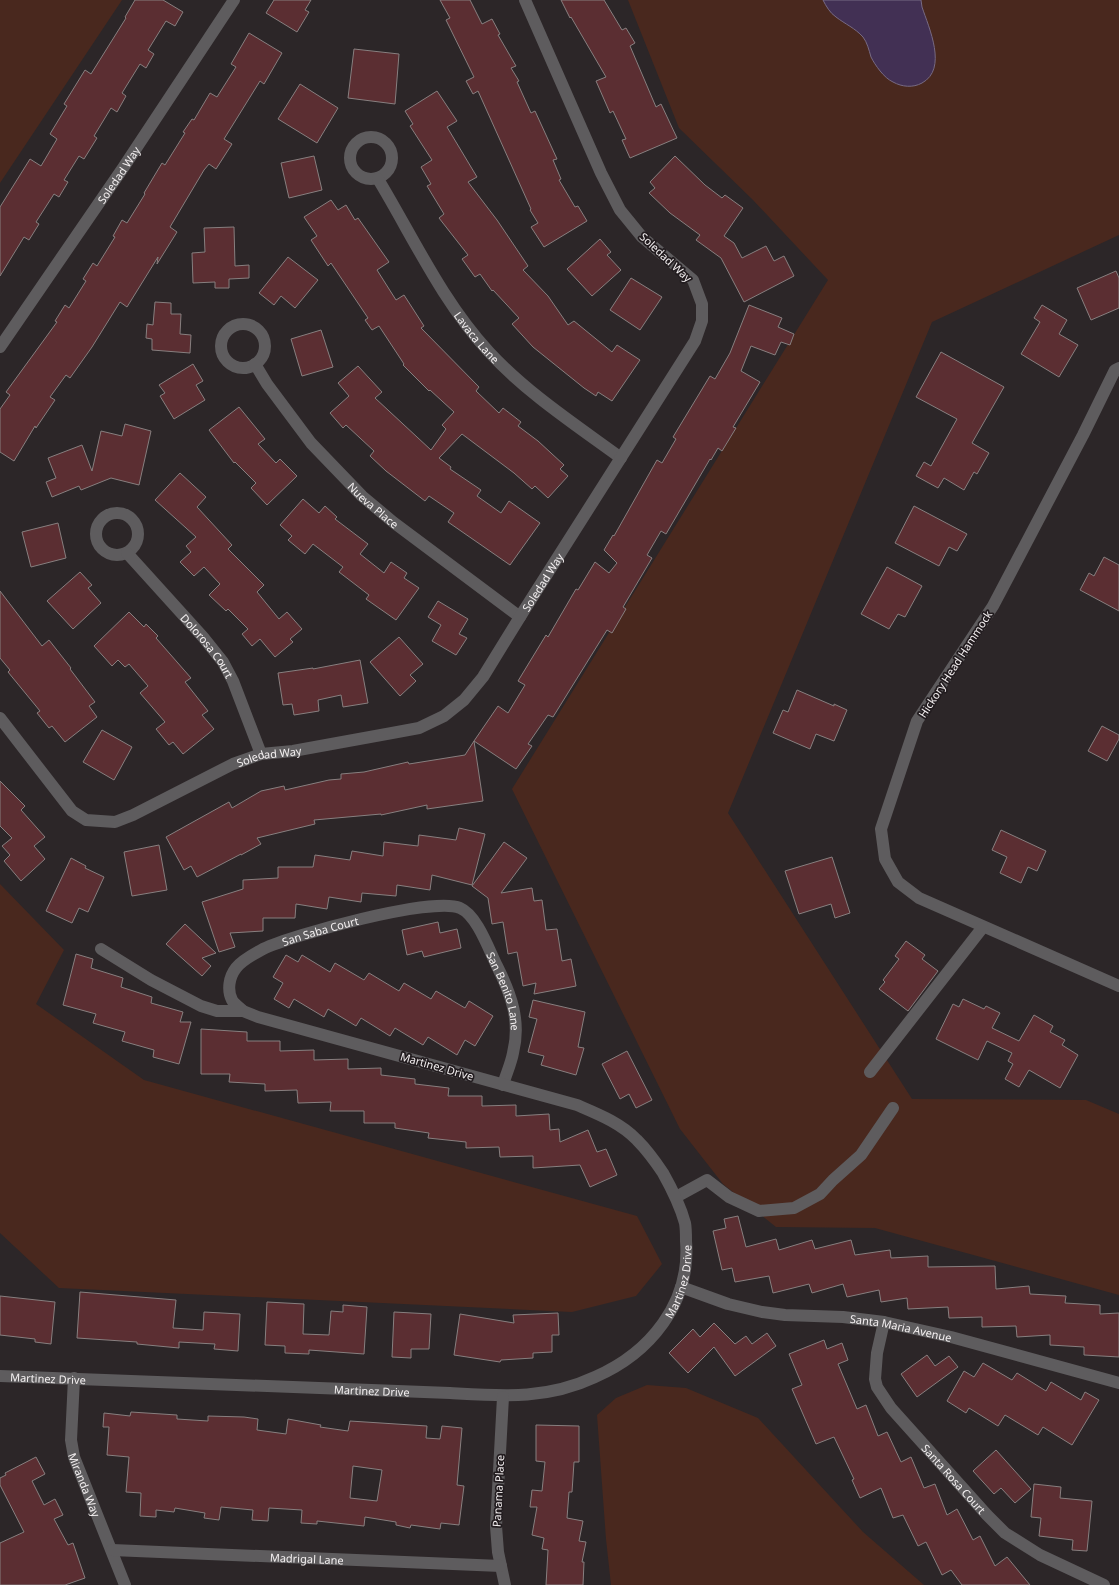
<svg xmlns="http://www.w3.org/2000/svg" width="1119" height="1585" font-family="'Noto Sans',sans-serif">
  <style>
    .green { fill: #49281e }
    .water { fill: #423054; stroke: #776a83 }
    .building { fill: #5b2e32; stroke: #877f7f; fill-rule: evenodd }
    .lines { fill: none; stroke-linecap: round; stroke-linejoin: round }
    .minor { stroke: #5e5c5e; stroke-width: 12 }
    .labels { text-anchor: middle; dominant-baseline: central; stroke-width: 3.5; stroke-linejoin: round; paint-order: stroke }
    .street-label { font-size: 11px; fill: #f4f0f1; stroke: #221c1f }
  </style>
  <rect width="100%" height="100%" fill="#2c2628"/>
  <path class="green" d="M0,0h122l-122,183z
    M628,0h491v235l-187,87 -204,491 184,286 174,1 33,14v181l-244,-67 -99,-1 -53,-43 -43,-55 -168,-340 316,-509 -75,-80 -74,-72z
    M0,884l64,66 -28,54 108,76 493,136 25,48 -26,32 -64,16 -513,-24 -59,-55z
    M647,1385l39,3 72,30 105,114 61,53h-313l-5,-46 -9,-124 19,-17z"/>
  <path class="water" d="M823,0h98l1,7c7,21 26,62 0,76 -9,5 -20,4 -29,-1 -9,-4 -18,-17 -22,-25 -2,-7 -4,-15 -8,-20 -8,-9 -18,-13 -27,-20 -6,-4 -10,-11 -13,-17z"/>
  <path class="building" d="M135,0h28l20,12 -8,14 -9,-5 -18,29 6,4 -8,14 -6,-4 -18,29 4,3 -9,16 -6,-4 -17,28 3,2 -13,21 -5,-3 -15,24 4,2 -9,15 -5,-3 -18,28 3,2 -10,16 -5,-3 -24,39v-69l30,-48 11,7 16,-27 -7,-5 17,-28 -3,-2 21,-34 6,4 35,-56 -1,-1z
    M274,0h37l-6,10 4,2 -12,20 -31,-19z
    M440,0h30l12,24 10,-5 8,15 -2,1 18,31 -5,2 8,13 -2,1 14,31 4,-2 22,48 -4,1 8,19 -2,1 16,27 3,-1 9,15 -43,26 -13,-20 7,-4 -8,-13 1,-1 -53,-118 -5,3 -7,-13 8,-4 -28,-57 4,-2z
    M561,0h43l18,30 4,-2 9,15 -5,3 26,61 5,-3 16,34 -47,20 -8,-18 4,-1 -13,-28 -3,2 -14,-32 10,-4 -35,-60 -1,1z
    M249,33l33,20 -18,31 -4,-3 -36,58 8,5 -16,25 -7,-5 -5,6 -34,57 7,5 -20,32 1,-7 -31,50 -7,-5 -28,45 -22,31 -4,-3 -16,22 5,3 -19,28 -1,-2 -21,35 -14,-9v-43l10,-14 -4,-3 51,-70 -2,-1 10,-16 4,3 17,-27 -3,-2 10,-16 4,3 18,-29 -2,-1 9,-16 5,3 18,-29 -1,-1 18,-30 3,2 20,-32 -2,-1 9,-13 2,1 16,-27 7,4 19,-30 -5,-3z
    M354,49l45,5 -4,50 -47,-6z
    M300,84l38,24 -21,35 -39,-24z
    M437,91l20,30 -10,6 30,50 -9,5 29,38 31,46 -5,4 25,26 20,29 6,-4 38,31 5,-7 23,15 -28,41 -14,-9 -2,4 -12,-8 -51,-41 -21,-23 7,-6 -26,-28 -1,1 -12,-17 -5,3 -13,-18 6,-4 -29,-37 5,-4 -17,-28 4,-2 -10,-17 11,-7 -22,-34 3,-2 -8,-13z
    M314,156l8,34 -33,8 -8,-35z
    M675,156l30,29 17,13 3,-3 18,13 -19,28 10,7 8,15 24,-12 8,15 10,-5 10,20 -50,26 -23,-44 -25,-18 4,-5 -30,-22 -21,-20 6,-5 -5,-6z
    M331,200l7,10 8,-5 9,15 3,-2 31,44 -12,8 19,30 8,-5 20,31 -3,2 58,59 -3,4 23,22 4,-5 18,14 -3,4 20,15 26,24 -4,4 8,7 -20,22 -13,-12 -3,3 -18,-16 -52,-39 -23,24 12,9 -1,2 31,21 -4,6 24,17 8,-12 31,22 -30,42 -62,-43 6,-9 -25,-17 -4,5 -39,-30 -16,-15 4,-5 -28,-26 -3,3 -13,-15 19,-17 -11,-13 20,-17 24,26 -7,6 56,52 15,-21 -4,-4 12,-13 -24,-22 -1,1 -26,-26 1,-1 -25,-38 -7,4 -7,-10 3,-2 -37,-55 -3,3 -17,-26 6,-4 -13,-19z
    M234,227l1,39 14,-1v13l-20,1v9h-14v-6l-22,1 -1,-30 13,-1 -1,-24z
    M600,239l11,13 -4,3 14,15 -29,26 -25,-27z
    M288,257l30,23 -23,28 -14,-12 -7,9 -15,-12z
    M1116,271l3,7v30l-28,12 -14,-32z
    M631,278l31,19 -22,33 -30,-20z
    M155,302l16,1v11h10l-1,20 11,1 -1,18 -38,-3v-11l-6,-1 1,-14 6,1z
    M749,305l33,13 -4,9 16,7 -4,11 -9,-3 -6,13 -24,-9 -10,25 19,11 -27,45 3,1 -14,23 -4,-3 -7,12 -1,-1 -44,75 -5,-3 -14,24 5,3 -29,49 3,2 -14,24 -5,-3 -54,87 -5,-2 -20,29 4,2 -16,23 -42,-28 24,-35 10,7 17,-28 -7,-4 28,-46 2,2 28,-48 2,1 17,-28 14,11 8,-10 -13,-13 9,-15 1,1 43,-76 5,3 14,-24 -3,-2 37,-61 5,3 15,-26z
    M1042,305l25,15 -8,14 19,11 -19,32 -38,-23 19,-32 -6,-4z
    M321,330l12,37 -31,9 -11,-37z
    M941,352l63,35 -32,56 17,10 -12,21 -3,-2 -10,18 -20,-12 -6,10 -22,-12 8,-14 7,4 26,-47 -41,-22z
    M193,364l10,17 -7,4 9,15 -31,19 -14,-23 5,-3 -6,-8z
    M239,407l26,32 -7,5 18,19 4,-4 17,17 -30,29 -16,-17 5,-5 -21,-21 -1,1 -25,-33z
    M125,424l26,7 -12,54 -28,-7 -30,12 -2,-4 -27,11 -6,-15 10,-4 -8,-20 34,-13 10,26 9,-40 21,5z
    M180,473l26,24 -9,10 35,38 -4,4 36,36 -7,7 22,27 8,-7 15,17 -12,10 3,3 -18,15 -15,-18 -8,7 -10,-12 6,-5 -20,-20 -2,2 -17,-16 11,-11 -16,-17 -10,9 -14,-14 11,-10 -5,-6 10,-9 -41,-37z
    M303,499l16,14 6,-7 12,11 -2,2 33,25 -8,10 24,19 7,-11 16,11 -3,5 15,10 -23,32 -30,-21 3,-4 -30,-23 4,-5 -30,-23 -8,10 -17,-14 4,-4 -12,-11z
    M914,506l53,28 -10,17 -8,-4 -10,19 -44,-23z
    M58,523l8,35 -35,9 -9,-35z
    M1104,557l15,8v46l-39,-21 9,-17 5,3z
    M887,567l35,19 -17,31 -7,-3 -9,15 -28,-15z
    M80,572l12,13 -4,3 13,15 -28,26 -26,-28z
    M0,591l42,55 7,-6 22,28 -1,1 25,33 -6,4 8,11 -32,25 -13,-16 -3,2 -12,-15 3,-2 -32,-39 2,-2 -10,-12z
    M438,601l30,18 -9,15 8,4 -11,17 -24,-14 9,-16 -13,-8z
    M129,612l15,15 2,-3 12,12 -2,2 35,40 -6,4 23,29 -6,4 12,14 -31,25 -10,-12 -4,3 -13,-16 9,-7 -25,-29 8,-7 -19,-22 -4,3 -7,-7 -6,6 -18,-20z
    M399,637l24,27 -13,11 6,6 -16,15 -30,-34z
    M360,660l8,43 -25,4 -2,-12 -23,5 1,11 -25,4 -2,-11 -9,1 -5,-32 35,-5v1z
    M797,690l37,16v-2l13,6 -13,31 -18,-7 -6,15 -37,-16 10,-23 5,2z
    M1102,726l17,9v4l-12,22 -19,-10z
    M102,730l30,17 -18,33 -31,-18z
    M474,741l9,60 -56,8v-4l-46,10v-1l-67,6 1,4 -58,14 4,6 -20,11v-1l-44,23 -6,-11 -7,4 -18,-33 63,-35 3,6 29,-17 23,-5 1,4 44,-10 12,-1v-5l23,-2 44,-10 1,2 56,-9z
    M0,781l25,25 -4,4 24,27 -11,9 11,13 -24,22 -17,-20 6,-6 -8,-9 10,-8 -12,-12z
    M459,828l26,6 -13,51 -40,-10 -2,15 -33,-5 -1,11 -34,-3 -1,9 -32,-5 -2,12 -31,-5 -1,14h-32v13l-33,2 5,14 -16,5 -17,-50 41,-13v-9l35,-2v-11h35l2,-12 35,5 2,-9 31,5 1,-14 34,4 1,-11 37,5z
    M1001,830l45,21 -9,20 -9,-4 -7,16 -21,-10 7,-16 -15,-7z
    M504,842l23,16 -26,35 31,-5 2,13 8,-1 4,30 11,-1 5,32 9,-2 5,27 -42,8 2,-11 -13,3 -6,-34 -9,2 -5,-32 -11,2 -4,-26 -16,-12z
    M159,845l8,45 -35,6 -8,-44z
    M832,857l18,56 -15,5 -4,-14 -32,10 -14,-43z
    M71,858l15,8 -1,2 19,9 -16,35 -9,-4 -7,15 -26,-12z
    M438,922l2,11 17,-4 4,19 -37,9 -2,-6 -15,4 -5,-25z
    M185,924l31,29 -14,5 9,8 -9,10 -36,-32z
    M906,941l19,14 -3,4 16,12 -30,40 -29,-22 6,-7 -2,-2 16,-21 -4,-3z
    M76,954l17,5 -2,9 32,10 -2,9 31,10 -1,6 32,9 -3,10h11l-12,42 -26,-7 1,-7 -32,-9 3,-9 -32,-9 3,-9 -33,-9z
    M286,955l12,7 4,-7 28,17 5,-9 29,17 5,-7 30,18 5,-8 27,16 5,-8 29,17 4,-7 24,15 -18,30 -10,-6 -8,15 -29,-18 -5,8 -28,-17 -5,8 -29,-18 -5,8 -28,-17 -4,8 -30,-18 -5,9 -15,-9 9,-16 -10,-6z
    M963,999l21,10 2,-3 14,7 -8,15 27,13 15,-26 19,11 -3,6 15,8 -3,5 16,10 -18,33 -31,-18 -10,17 -14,-8 8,-15 -5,-3 4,-8 -25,-12 -9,19 -42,-21 17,-35 6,3z
    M533,1000l52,12 -7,35 6,1 -8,27 -35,-10 3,-9 -16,-4 9,-33 -8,-2z
    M201,1029l46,3v9h33v10l34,-1v10l34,-1v10l33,-1v7l34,4v5l34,4 -1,8h34v10l34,-1v11l33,-2 1,16 9,-1 1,13 28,-12 9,22 9,-3 11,26 -27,12 -10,-22 -47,3v-12l-33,1 -1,-10 -33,1v-6l-38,-4 1,-5 -34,-5v-5h-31v-12h-34l1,-9 -33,1 -1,-13 -32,1v-7l-36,-2 1,-8h-29z
    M627,1051l25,49 -16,8 -7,-14 -9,5 -18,-35z
    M738,1216l8,31 30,-8 3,11 33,-10 3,9 36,-9 4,15 35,-5 1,8 37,-2v11l67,-1 1,23 33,-3 1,8 36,2 -1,7 35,2v9l19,-1v44l-35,-2v-8l-34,-2v-10l-33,2 -1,-11 -34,1v-10l-33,1 -1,-11 -40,2 -1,-11 -26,4 -2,-12 -32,7 -4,-13 -31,9 -3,-9 -36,9 -4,-17 -34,6 -3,-14 -10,2 -9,-39 13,-3 -2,-9z
    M80,1292l96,8 -3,28 30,2 1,-18 36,2 -2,37 -24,-2 1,-5 -36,-2v6l-42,-4v-2l-60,-4z
    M0,1296l55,6 -4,42 -16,-2v-3l-35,-4z
    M267,1302l37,2 -1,30 26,1 2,-24 12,1v-7l24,2 -3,47 -55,-4v4l-24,-1v-7l-20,-1z
    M394,1312l37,2 -2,35h-18v9l-19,-1z
    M558,1313l1,22h-7v17l-19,1v5l-32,2 -1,2 -46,-7 6,-41 54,9 -1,-8z
    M714,1323l21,21 11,-8 6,8 15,-11 9,13 -41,30 -21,-29 -26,26 -19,-20 24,-24 7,8z
    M824,1340l3,9 15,-6 6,17 -10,4 19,45 9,-4 12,31 9,-4 14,30 10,-5 13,31 11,-4 12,31 10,-6 16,31 7,-4 15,30 12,-9 23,28h-68l-11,-15 -9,5 -16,-33 -8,4 -15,-31 -10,3 -12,-30 -21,10 -8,-18 2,-1 -20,-42 -18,7 -24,-55 10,-4 -13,-31z
    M927,1355l8,11 14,-10 9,11 -41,30 -16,-23z
    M983,1363l29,17 5,-7 29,18 5,-9 30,18 4,-8 14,8 -27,45 -29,-18 -5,8 -33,-20 -7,11 -29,-18 -3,5 -19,-12 17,-30 10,6z
    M131,1412l46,3v4l31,2v-5l36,1 14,2 -1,11 29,4 2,-15 33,6 -1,2 28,4 2,-10 77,5 -1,12 14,1 2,-13 20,2 -5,57 7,1 -5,39 -18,-2 -1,6 -29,-4 -1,3 -14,-3v-3l-31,-5 -1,9 -47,-5v3l-16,-1 1,-13 -33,-2 -1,13 -16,-1 1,-10 -32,-3 -2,13 -15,-2 1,-5 -30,-5 -1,4 -18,-2v7l-16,-1 1,-23 -15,-1 3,-35 -22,-2 2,-28h-6l1,-14 26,3zM353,1466l29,4 -5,31 -27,-3z
    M536,1425l43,1v36h-5l-2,30h-3l-2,26 16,3 -4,20 7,1 -4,20h2l-1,23h-37l2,-35 -6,-1 2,-11 -12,-3 5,-28h-7l2,-17 10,1 3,-29 -9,-1z
    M996,1450l35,39 -16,14 -14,-15 -7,6 -21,-23z
    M36,1457l9,17 -13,7 12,24 11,-6 8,16 -9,4 14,26 5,-2 12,35 -20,7h-65v-42l24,-11 -24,-47v-7l6,-3 -1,-2z
    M1034,1484l27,3 -1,11 32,3 -5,50 -15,-1 1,-10 -34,-4 2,-18 -10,-1z"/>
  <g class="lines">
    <g class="minor">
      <circle cx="371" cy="158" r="21"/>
      <path id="s1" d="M378,179c35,58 64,122 111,173 38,41 87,73 132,106"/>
      <circle cx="243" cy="346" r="22"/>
      <path id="s2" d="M0,347l123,-179 111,-168"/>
      <path id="s3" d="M255,364l12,20 44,59 51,53 31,26 127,95"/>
      <path d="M1119,368l-4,2 -32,65 -90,171 -76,115 -36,108 4,30 13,23 21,16 200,88"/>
      <circle cx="117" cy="534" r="21"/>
      <path id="s4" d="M127,553l76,84 20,25 10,19 28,73"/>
      <path id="s5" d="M0,718l72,93 14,9 29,2 18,-7 100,-51 28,-10 32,-3 99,-18 27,-5 25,-12 20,-16 19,-23 40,-65 172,-271 7,-20v-17l-9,-24 -51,-43 -22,-27 -19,-37 -76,-173"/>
      <path id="s6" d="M243,1011c-4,-4 -9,-7 -11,-11 -5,-10 -3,-23 4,-32 6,-8 18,-14 27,-19 29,-14 170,-53 197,-41 17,7 29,42 37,58 14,28 24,55 16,87 -2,11 -7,21 -10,32"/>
      <path d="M870,1072l113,-145"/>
      <path d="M676,1197l31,-17 22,17 30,14 35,-3 26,-14 13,-14 28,-25 32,-47"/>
      <path id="s7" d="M681,1287l47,17 34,8 23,3 58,2 41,5 67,15 168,46"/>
      <path id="s8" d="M884,1322l-7,31 -2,26 2,8 14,21 96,107 18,18 35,22 64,30"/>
      <path id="s9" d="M0,1376l450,17c52,3 96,7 145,-16 55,-24 96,-74 91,-136 0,-6 0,-13 -1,-18 -5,-18 -13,-34 -22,-50 -8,-12 -16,-23 -26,-33 -16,-17 -39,-26 -60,-35l-319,-88 -15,-6h-26l-16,-5 -50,-26 -50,-31"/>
      <path id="s10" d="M74,1378l-3,62 3,17 51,128"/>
      <path d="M503,1397l-7,129 2,26 7,33"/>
      <path id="s11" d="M112,1550l389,16"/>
    </g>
  </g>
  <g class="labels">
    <g class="street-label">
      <text stroke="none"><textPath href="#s2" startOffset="209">Soledad Way</textPath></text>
      <text transform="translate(666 257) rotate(43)">Soledad Way</text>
      <text stroke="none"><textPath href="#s1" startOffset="187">Lavaca Lane</textPath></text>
      <text stroke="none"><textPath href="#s3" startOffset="185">Nueva Place</textPath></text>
      <text stroke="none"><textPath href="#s5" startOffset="680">Soledad Way</textPath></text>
      <text stroke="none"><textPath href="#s4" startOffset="123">Dolorosa Court</textPath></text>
      <text transform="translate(955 664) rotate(-57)">Hickory Head Hammock</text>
      <text stroke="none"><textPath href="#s5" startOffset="332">Soledad Way</textPath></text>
      <text stroke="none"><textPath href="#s6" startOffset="143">San Saba Court</textPath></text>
      <text stroke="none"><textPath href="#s6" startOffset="382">San Benito Lane</textPath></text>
      <text transform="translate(437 1066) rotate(16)">Martinez Drive</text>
      <text stroke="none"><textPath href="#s9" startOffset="731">Martinez Drive</textPath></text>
      <text stroke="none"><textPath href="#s7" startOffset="225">Santa Maria Avenue</textPath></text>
      <text stroke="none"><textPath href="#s9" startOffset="48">Martinez Drive</textPath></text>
      <text stroke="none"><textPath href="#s9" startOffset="372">Martinez Drive</textPath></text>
      <text stroke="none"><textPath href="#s8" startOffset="186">Santa Rosa Court</textPath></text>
      <text stroke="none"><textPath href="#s10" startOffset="109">Miranda Way</textPath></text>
      <text transform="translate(498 1491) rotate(-87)">Panama Place</text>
      <text stroke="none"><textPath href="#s11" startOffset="195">Madrigal Lane</textPath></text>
    </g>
  </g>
</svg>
